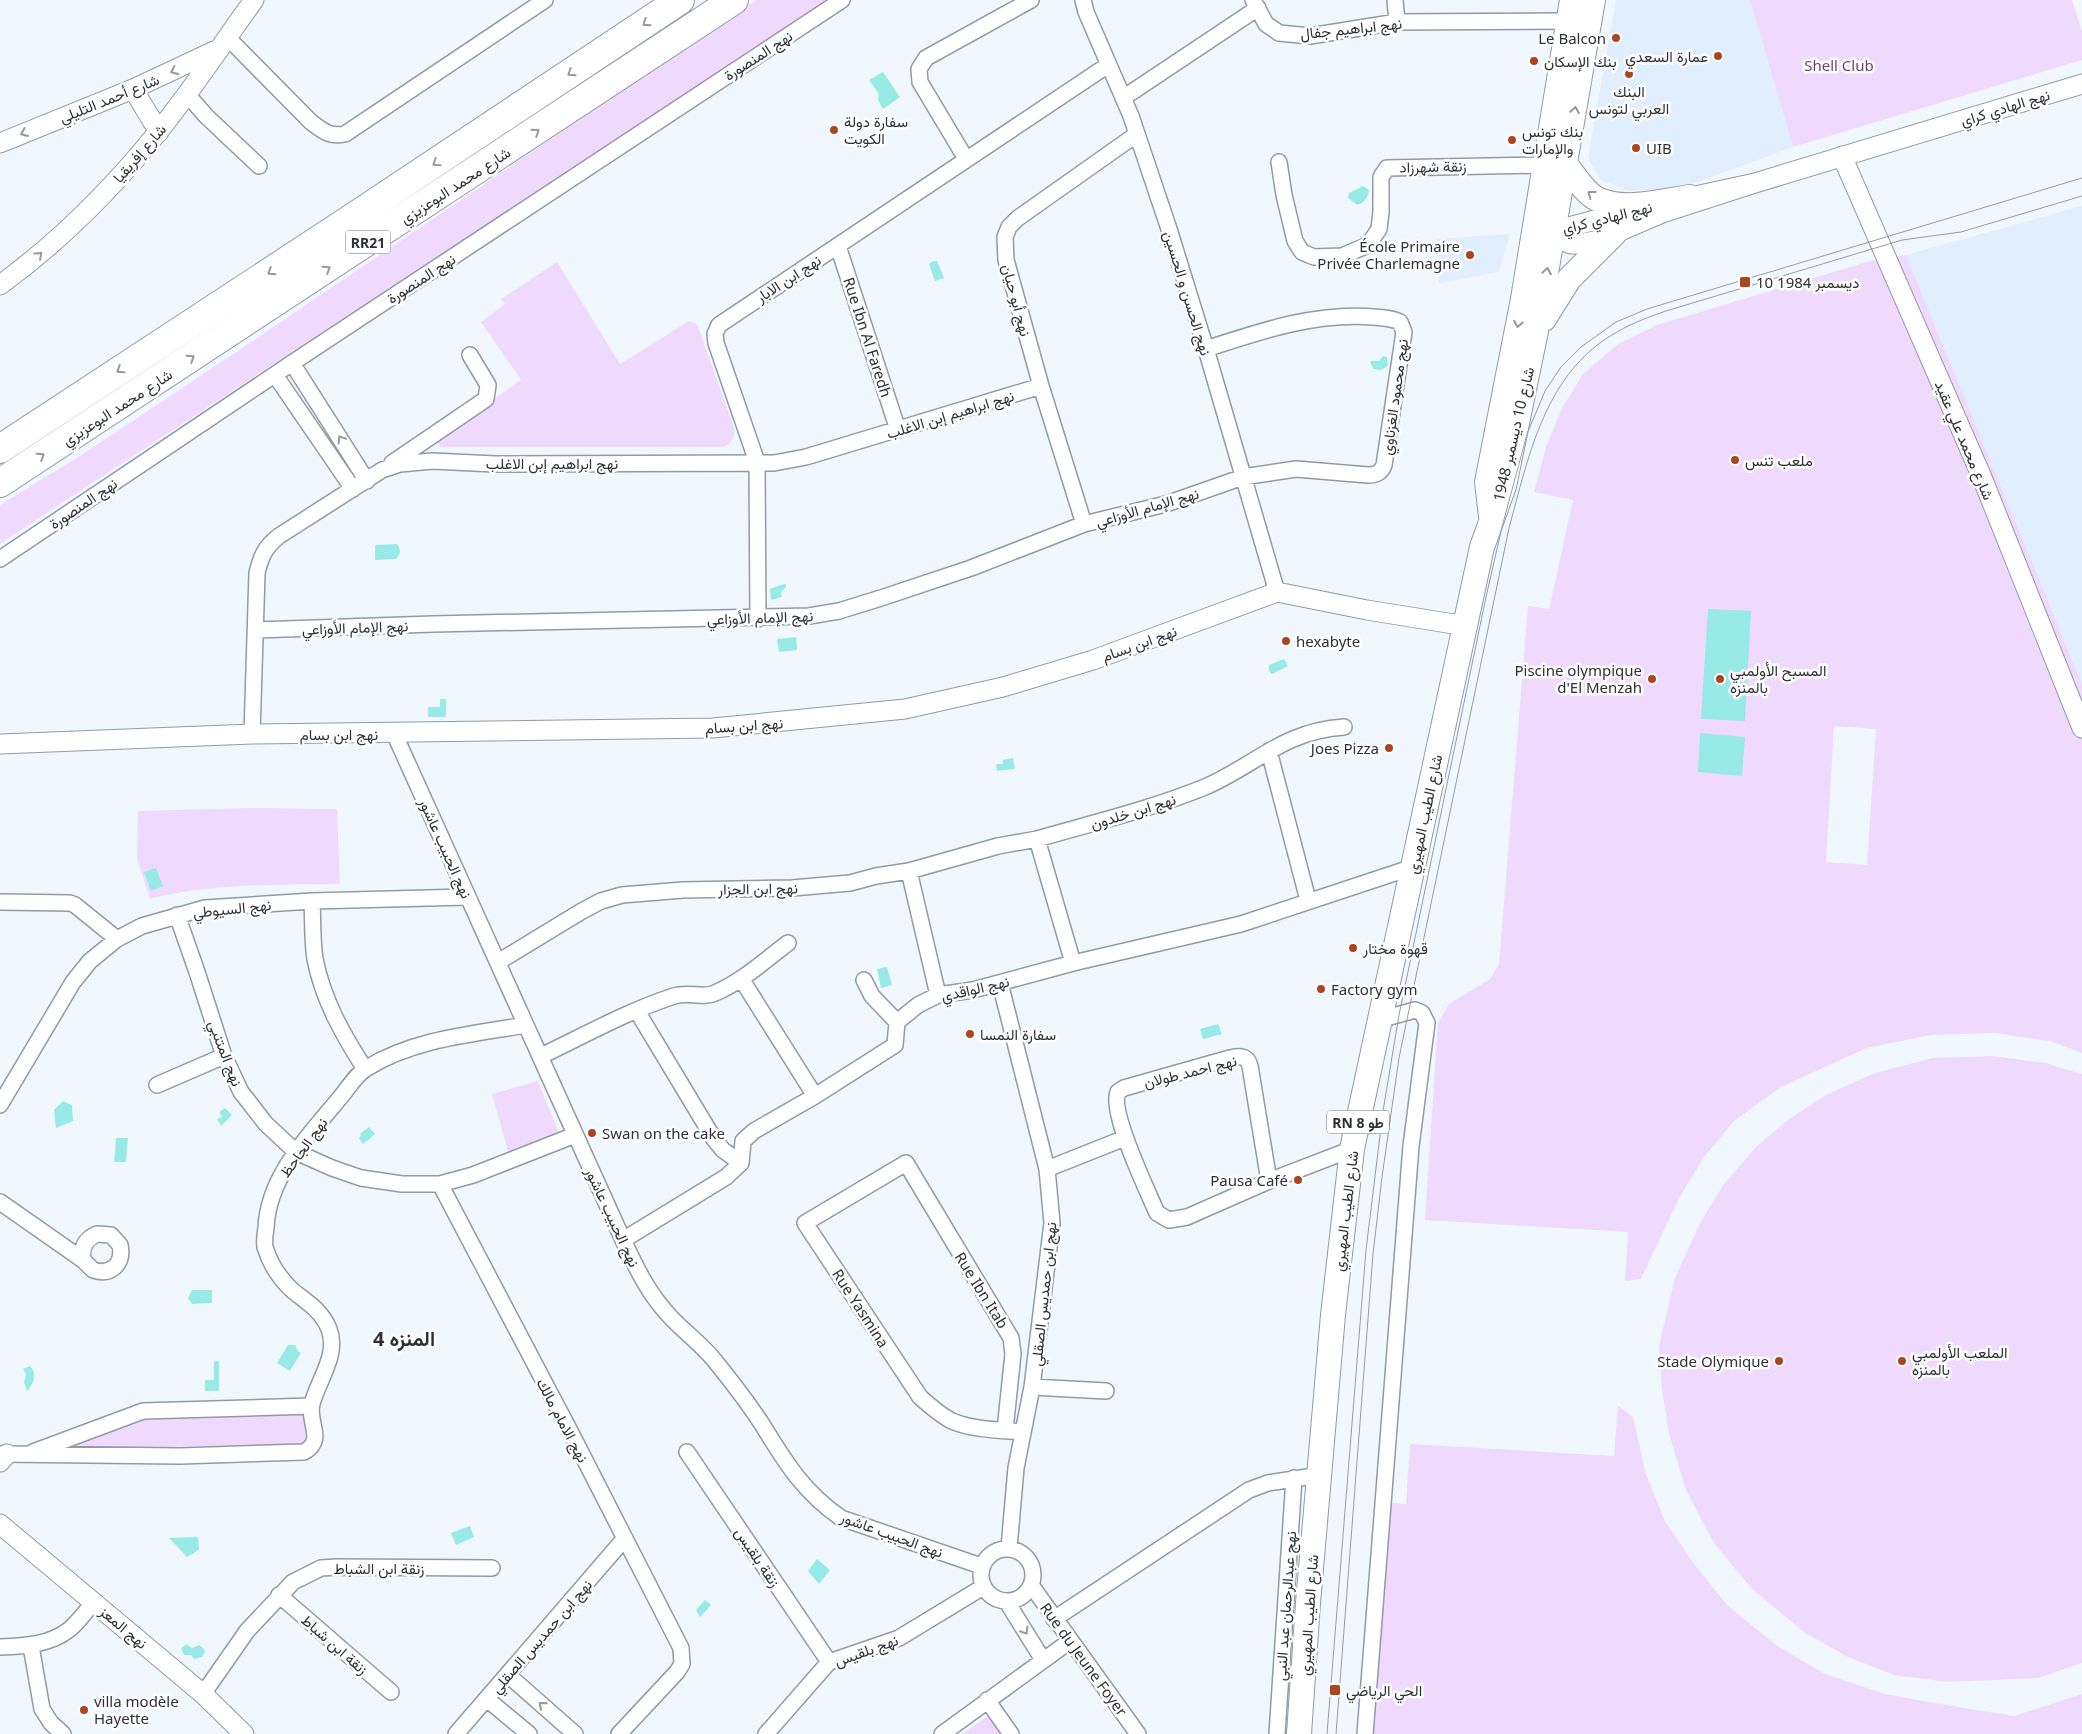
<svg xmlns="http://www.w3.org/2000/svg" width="2082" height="1734" font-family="'Noto Sans',Vazirmatn,sans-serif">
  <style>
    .built { fill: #e1eefe }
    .green { fill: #efdafe; fill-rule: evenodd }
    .water { fill: #97eae6 }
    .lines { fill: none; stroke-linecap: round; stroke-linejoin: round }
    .minor-casing { stroke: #929aa3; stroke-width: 18 }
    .tertiary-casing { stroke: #929aa3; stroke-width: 21 }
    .primary-casing { stroke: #929aa3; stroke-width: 26 }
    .motorway-casing { stroke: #929aa3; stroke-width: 30 }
    .minor { stroke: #fff; stroke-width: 15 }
    .tertiary { stroke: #fff; stroke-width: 19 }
    .primary { stroke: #fff; stroke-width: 24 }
    .motorway { stroke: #fff; stroke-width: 28 }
    .tram { stroke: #979ca3; stroke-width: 1 }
    .oneway { stroke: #96989a }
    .poi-dot { fill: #ac451f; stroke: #fff; stroke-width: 2 }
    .labels { text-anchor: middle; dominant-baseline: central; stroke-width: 5; stroke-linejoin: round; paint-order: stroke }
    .shield { fill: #fff; stroke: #6c6e71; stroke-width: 1 }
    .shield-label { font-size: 14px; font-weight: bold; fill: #2d3034 }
    .street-label { font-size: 15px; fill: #2d3034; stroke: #fff }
    .poi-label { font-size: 15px; fill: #2d3034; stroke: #fff; text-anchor: start }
    .park-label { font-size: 15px; fill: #6b4384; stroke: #fff }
    .district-label { font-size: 20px; font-weight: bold; fill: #2d3034; stroke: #fff }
  </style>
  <rect width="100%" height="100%" fill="#f0f7ff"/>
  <path class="built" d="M1616,0h134l43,147 -112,41 -52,3 -28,-11 -13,-22z
    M2082,206v478l-176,-429z
    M1510,234l-11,38 -60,11 -4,-44z"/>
  <path class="green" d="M756,0h72c-275,184 -553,361 -828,544v-39l80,-49 177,-118z
    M1750,0h322l10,32v28l-289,87z
    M1906,255l176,429v369l-32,-12 -55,-8 -64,2 -64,13 -86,39 -47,34 -30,36 -25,41 -38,81 -16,2 3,-49 -203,-12 13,-197 11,-19 41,-25 9,-15 29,-358 21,3 24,-109 -39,-8 12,-45 15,-37 22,-36 35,-30 39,-19 213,-64zM1834,726l42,3 -9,136 -41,-3z
    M557,262l63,102 69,-43 8,3 37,104c2,10 -3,17 -12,19h-281l-6,-7 86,-60 -40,-58 24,-18 -4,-5z
    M253,808l84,1 3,75c-65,1 -128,-1 -190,15l-13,-41 1,-47z
    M1992,1056l53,7 37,11v589l-44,15 -90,4 -54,-7 -46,-18 -43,-24 -53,-44 -38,-46 -28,-53 -17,-56 -7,-44 -3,-44 16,-68 25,-55 24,-39 32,-37 33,-28 37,-24 46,-21 60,-16z
    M538,1081l21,52 -51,18 -16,-57z
    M1618,1406l15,11 13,57 19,47 29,43 33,41 49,40 49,29 60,20 67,12 62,10 68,-22v40h-709l18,-231 15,1 4,-60 204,12z
    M296,1411l12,8 1,18 -6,7 -251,5 91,-36z
    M989,1715l14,19h-41z"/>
  <path class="water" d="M883,72l17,25 -17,12 -5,-9 1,-6 -10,-14z
    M1363,186l6,4c-1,8 -5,13 -12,15l-9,-7 1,-5z
    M933,261h4l7,17 -9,3 -6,-17z
    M1383,356l4,1 1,9 -7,4 -7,-1 -4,-6 1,-2h8z
    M397,544c4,6 4,10 -1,15l-21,1v-15z
    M784,584h2v3l-5,5 1,5 -11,3 -1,-11z
    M1708,609l43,2 -6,110 -44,-2z
    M796,637l1,13 -18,2 -2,-13z
    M1284,659l4,7 -16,8 -3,-3v-6z
    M440,699h6v18h-18v-10h12z
    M1700,733l45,4 -3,39 -44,-4z
    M1013,758l2,11 -18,2 -1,-7h7v-4z
    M156,868l7,18 -12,5 -7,-19z
    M887,967l5,18 -11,3 -4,-19z
    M1218,1024l4,10 -19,5 -3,-10z
    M63,1101l9,4 1,16 -17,7 -2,-18z
    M225,1108l7,7 -11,11 -4,-7 5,-2 -3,-5z
    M369,1127l6,7 -12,10 -4,-6 2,-2 -1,-2z
    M116,1138h12l-2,24h-12z
    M192,1290h20v13l-20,1 -4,-6z
    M288,1345h7l3,6 3,2 -11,18 -13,-8z
    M214,1361h5v30h-14v-11h9z
    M30,1366c8,8 4,17 -3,25l-3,-9 2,-8 -3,-5z
    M470,1526l4,11 -18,8 -5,-12z
    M198,1537l1,13 -12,7 -18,-19z
    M817,1559l13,11 -11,14 -11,-13z
    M705,1600l6,5 -11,12 -4,-7z
    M186,1644l6,4 7,-3 5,4 1,3 -3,5 -8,2 -3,-4h-7l-3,-6z"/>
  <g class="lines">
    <g class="minor-casing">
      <path id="minor" d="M1083,0l3,12 45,104 38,113 37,120 71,243
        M1253,0l13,24 13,9 31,3 87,-14 179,-1
        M1395,0l2,22
        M227,37l84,85c12,9 18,15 34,12l200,-134
        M186,93l20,23 53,50
        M1123,98l135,-90
        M966,159l-46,-77 -1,-13 7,-11 105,-58
        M1279,162l5,33 11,46 7,11 12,5 28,-1 26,-11 11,-16 2,-17v-35l6,-9 158,-3
        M838,246l60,184
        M292,363l75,118
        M275,375l78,114
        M392,463l94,-64 2,-14 -18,-30
        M1084,524l-43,-138 -35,-126 -1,-23 4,-10 9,-9 119,-84
        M0,559l292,-196 550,-363
        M758,619l-1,-157 -41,-119 -1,-9 4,-9 389,-260
        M256,630l177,-6 376,-8 30,-5 42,-13 90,-30 113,-44 82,-20 77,-27 53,-8 72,6c8,0 13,-2 16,-10l20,-133 -4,-10c-8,-4 -17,-4 -26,-5 -58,-5 -113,14 -168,32
        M394,733l229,507c12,25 24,51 43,72 15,18 35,31 49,49 17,21 35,44 50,68 22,36 40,64 76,89l140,48
        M252,734l5,-161c4,-17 8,-26 22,-37l103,-66 18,-6 32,-3 63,3 279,-1 32,-6 235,-71
        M1269,751l39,149
        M909,871l89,-25 39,-7
        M312,901c1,19 0,39 3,58 8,41 28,76 50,110
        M0,902l70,1 5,2 42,34
        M177,915l20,57 27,84 17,36 25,32 30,28 36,16 29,10 41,6h38l33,-9 102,-40
        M498,962l84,-51 19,-10 21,-6 61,-5 109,-2 58,-5 26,-7 33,-5 29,124
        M1073,963l-36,-124c56,-16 114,-30 168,-52 51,-22 78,-56 139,-60
        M742,980l73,116
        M864,980l8,16 25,26
        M1000,983l47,186 5,54 -20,164 -16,81 -7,80
        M637,1011l77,128 9,11 18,13
        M541,1056c44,-21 87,-45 133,-60 15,-5 29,3 41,-3 28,-12 49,-32 73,-50
        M157,1085l67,-29
        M0,1105l73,-123 17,-21 27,-22 25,-13 63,-18 107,-7 155,-4
        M1047,1169l78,-31
        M1269,1181l-19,-115c-3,-11 -10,-10 -20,-8l-106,30 -6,4c-9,19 30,100 39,121l12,7 18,-3 82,-36 83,-32
        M440,1184l131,249 110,215 1,16 -5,8 -58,62
        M0,1202l83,58 10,10c18,6 31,-6 27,-25l-9,-10 -14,-1c-12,5 -16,14 -14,26
        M623,1240l103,-63 15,-14 2,-22 11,-10 61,-35 80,-51 2,-23 21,-17 20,-10 35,-5 100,-27 168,-39 172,-57
        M1032,1387l74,4
        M1005,1430l8,-76 -2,-16 -105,-175 -101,60 115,174c10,9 20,18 32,24 21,9 48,9 71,11
        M33,1452l110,-41 168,-5
        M687,1452l142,210
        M0,1454l180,2 124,-4c22,-12 3,-30 8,-48 6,-24 27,-49 17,-75 -7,-18 -22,-27 -36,-38 -13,-12 -23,-27 -28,-44 -1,-6 0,-13 1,-19 2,-51 42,-92 73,-129 8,-9 17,-25 28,-31 47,-29 106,-34 159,-43
        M981 1575a26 26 0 1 1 52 0a26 26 0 1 1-52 0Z
        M1031,1585l107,149
        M279,1595l112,97
        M1007,1602l36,58
        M1054,1619l195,-129 19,-7 46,-7 7,-5
        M31,1646l11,63 9,14 12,11
        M0,1647c25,-1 50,-2 70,-18 9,-8 16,-18 24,-27
        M508,1675l67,59
        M203,1694l44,-63 46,-49 28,-14 16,-1 155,1
        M487,1699l42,35
        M987,1700l24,34
        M456,1734l169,-196
        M766,1734l63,-72 70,-24 84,-51
        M942,1734l128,-93
        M1277,1734l17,-256
        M1365,1734l46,-588 16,-123 -5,-10 -7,-3 -36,10"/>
    </g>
    <g class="tertiary-casing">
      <path id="tertiary" d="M133,89l26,43
        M0,143l133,-54 81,-38
        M1842,156l139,319 101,253
        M1677,200l78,-17
        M1633,210l-79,21 7,9 10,4h7l21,-4 63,-27 93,-30 327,-99
        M0,285c59,-43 112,-96 158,-153 34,-42 64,-88 96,-132
        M0,744l252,-10 461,-6 192,-19 98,-22 90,-27 184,-68 90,18 99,16
        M0,1462l7,-8
        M0,1524l203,170 41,40"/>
    </g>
    <g class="primary-casing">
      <path id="primary" d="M1566,165c9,11 18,27 31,34 27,13 65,2 93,-2
        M1544,319l25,-40 46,-46
        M1491,516l-4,-34 36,-183 49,-299
        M1299,1734l9,-131 25,-288 19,-166 130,-602 22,-61 32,-155 57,-331"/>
    </g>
    <g class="motorway-casing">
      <path id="motorway" d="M0,449l343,-225 337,-224
        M0,483l734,-483"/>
    </g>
    <use href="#minor" class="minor"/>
    <use href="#tertiary" class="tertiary"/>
    <use href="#primary" class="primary"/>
    <use href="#motorway" class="motorway"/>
    <path class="tram" d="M1327,1734l39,-484 17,-139 16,-96 87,-418 16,-70 25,-93 18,-43 16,-24 20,-20 35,-25 31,-13 435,-131
      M1336,1734l37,-480 9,-77 17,-119 110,-530c20,-73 36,-156 108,-196 15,-9 32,-15 49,-21l236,-71 59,-8 121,-36"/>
  </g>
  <defs><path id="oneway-chevron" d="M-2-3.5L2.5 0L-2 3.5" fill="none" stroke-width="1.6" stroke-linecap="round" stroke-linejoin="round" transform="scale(1.25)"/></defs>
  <g class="oneway">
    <use href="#oneway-chevron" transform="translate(646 23) rotate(146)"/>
    <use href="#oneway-chevron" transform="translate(174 71) rotate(155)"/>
    <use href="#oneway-chevron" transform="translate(571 73) rotate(146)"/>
    <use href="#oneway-chevron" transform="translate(1575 110) rotate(-81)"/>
    <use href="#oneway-chevron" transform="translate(536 132) rotate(-33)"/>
    <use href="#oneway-chevron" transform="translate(24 133) rotate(157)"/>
    <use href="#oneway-chevron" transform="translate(436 163) rotate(146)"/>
    <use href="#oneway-chevron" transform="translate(1591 194) rotate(-143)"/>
    <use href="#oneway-chevron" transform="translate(39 255) rotate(-42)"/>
    <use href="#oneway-chevron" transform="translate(327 269) rotate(-33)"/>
    <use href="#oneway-chevron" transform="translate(1547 271) rotate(-80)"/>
    <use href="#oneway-chevron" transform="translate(271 272) rotate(147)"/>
    <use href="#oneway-chevron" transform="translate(1518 324) rotate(101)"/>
    <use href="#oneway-chevron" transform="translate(191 358) rotate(-33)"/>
    <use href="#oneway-chevron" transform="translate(120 370) rotate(147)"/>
    <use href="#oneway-chevron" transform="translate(341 439) rotate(-122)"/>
    <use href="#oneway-chevron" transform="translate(41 456) rotate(-33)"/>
    <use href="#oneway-chevron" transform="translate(1025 1631) rotate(58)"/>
    <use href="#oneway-chevron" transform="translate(542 1705) rotate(-139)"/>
  </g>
  <g class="poi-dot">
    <circle cx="1616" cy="38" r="5"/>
    <circle cx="1718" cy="56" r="5"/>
    <circle cx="1534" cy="61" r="5"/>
    <circle cx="1629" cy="74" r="5"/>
    <circle cx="834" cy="130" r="5"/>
    <circle cx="1512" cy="140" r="5"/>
    <circle cx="1636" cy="148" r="5"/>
    <circle cx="1470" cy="255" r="5"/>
    <rect x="1739" y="276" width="12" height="12" rx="2.5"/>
    <circle cx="1735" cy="460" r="5"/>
    <circle cx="1286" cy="641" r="5"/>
    <circle cx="1652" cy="679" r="5"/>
    <circle cx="1720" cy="679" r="5"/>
    <circle cx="1389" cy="748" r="5"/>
    <circle cx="1353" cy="948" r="5"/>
    <circle cx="1321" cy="989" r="5"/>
    <circle cx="970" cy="1034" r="5"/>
    <circle cx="592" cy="1133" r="5"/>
    <circle cx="1298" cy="1180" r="5"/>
    <circle cx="1779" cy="1361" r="5"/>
    <circle cx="1902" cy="1361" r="5"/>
    <rect x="1329" y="1684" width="12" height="12" rx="2.5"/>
    <circle cx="84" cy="1710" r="5"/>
  </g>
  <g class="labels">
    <g class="shield">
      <rect x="345.5" y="230.5" width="45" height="23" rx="4"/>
      <rect x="1327" y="1110.5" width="62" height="23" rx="4"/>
    </g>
    <g class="shield-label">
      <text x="368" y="242">RR21</text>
      <text x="1358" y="1122">RN 8 طو</text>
    </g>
    <g class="street-label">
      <text transform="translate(1351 28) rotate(-6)">نهج ابراهيم جفال</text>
      <text transform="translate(758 55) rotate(-33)">نهج المنصورة</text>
      <text transform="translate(109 98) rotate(-22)">شارع أحمد التليلي</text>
      <text transform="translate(2005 107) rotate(-17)">نهج الهادي كراي</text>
      <text transform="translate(139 153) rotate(-49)">شارع إفريقيا</text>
      <text transform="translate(1433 166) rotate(-1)">زنقة شهرزاد</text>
      <text transform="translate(455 185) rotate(-33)">شارع محمد البوعزيزي</text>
      <text transform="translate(1607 217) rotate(-14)">نهج الهادي كراي</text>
      <text transform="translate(421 278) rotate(-33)">نهج المنصورة</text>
      <text transform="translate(788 278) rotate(-33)">نهج ابن الابار</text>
      <text transform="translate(1188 293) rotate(73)">نهج الحسن و الحسين</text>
      <text transform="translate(1017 300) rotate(75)">نهج أبو حيان</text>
      <text transform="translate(868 337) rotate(72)">Rue Ibn Al Faredh</text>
      <text transform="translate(1394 397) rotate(-82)">نهج محمود الغزناوي</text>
      <text transform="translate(117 407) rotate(-33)">شارع محمد البوعزيزي</text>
      <text transform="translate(950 414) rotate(-17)">نهج ابراهيم إبن الاغلب</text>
      <text transform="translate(1513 434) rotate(-77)">شارع 10 ديسمبر 1948</text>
      <text transform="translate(1965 440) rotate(67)">شارع محمد علي عقيد</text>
      <text x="552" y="463">نهج ابراهيم إبن الاغلب</text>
      <text transform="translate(83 503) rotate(-34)">نهج المنصورة</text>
      <text transform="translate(1147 507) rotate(-16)">نهج الإمام الأوزاعي</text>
      <text transform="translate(760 617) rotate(-2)">نهج الإمام الأوزاعي</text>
      <text transform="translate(355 627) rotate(-2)">نهج الإمام الأوزاعي</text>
      <text transform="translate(1139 643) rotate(-20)">نهج ابن بسام</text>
      <text transform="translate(744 725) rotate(-4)">نهج ابن بسام</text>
      <text x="339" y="734">نهج ابن بسام</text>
      <text transform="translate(1133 811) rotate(-17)">نهج ابن خلدون</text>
      <text transform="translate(1424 814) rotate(-78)">شارع الطيب المهيري</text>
      <text transform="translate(446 848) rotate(66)">نهج الحبيب عاشور</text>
      <text transform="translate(758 888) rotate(-1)">نهج ابن الجزار</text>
      <text transform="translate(232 908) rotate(-6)">نهج السيوطي</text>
      <text transform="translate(975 988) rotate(-13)">نهج الواقدي</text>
      <text transform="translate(226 1053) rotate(69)">نهج المتنبي</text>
      <text transform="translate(1190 1071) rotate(-14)">نهج احمد طولان</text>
      <text transform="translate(303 1147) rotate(-54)">نهج الجاحظ</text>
      <text transform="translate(1345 1211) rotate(-83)">شارع الطيب المهيري</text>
      <text transform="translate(613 1217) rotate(65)">نهج الحبيب عاشور</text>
      <text transform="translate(982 1290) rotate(58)">Rue Ibn Itab</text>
      <text transform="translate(1043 1294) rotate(-84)">نهج ابن حمديس الصقلي</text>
      <text transform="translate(861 1308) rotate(57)">Rue Yasmina</text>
      <text transform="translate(563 1420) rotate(62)">نهج الامام مالك</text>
      <text transform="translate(892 1534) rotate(20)">نهج الحبيب عاشور</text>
      <text transform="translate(758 1557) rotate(56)">زنقة بلقيس</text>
      <text x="379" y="1568">زنقة ابن الشباط</text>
      <text transform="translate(1285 1606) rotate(-86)">نهج عبدالرحمان عبد النبي</text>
      <text transform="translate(1308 1615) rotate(-86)">شارع الطيب المهيري</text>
      <text transform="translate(124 1627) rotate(40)">نهج المعز</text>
      <text transform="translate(541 1636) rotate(-49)">نهج ابن حمديس الصقلي</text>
      <text transform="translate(335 1644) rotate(41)">زنقة ابن شباط</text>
      <text transform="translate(866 1650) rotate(-20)">نهج بلقيس</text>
      <text transform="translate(1084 1659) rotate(54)">Rue du Jeune Foyer</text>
    </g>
    <g class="poi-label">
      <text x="1606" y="38" text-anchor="end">Le Balcon</text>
      <text x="1708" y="56" text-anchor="end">عمارة السعدي</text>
      <text x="1544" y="61">بنك الإسكان</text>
      <text x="1629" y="91" text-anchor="middle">البنك<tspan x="1629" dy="17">العربي لتونس</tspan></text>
      <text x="844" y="121">سفارة دولة<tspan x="844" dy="17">الكويت</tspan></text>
      <text x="1522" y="131">بنك تونس<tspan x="1522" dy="17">والإمارات</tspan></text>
      <text x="1646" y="148">UIB</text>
      <text x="1460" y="246" text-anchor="end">École Primaire<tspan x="1460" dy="17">Privée Charlemagne</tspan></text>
      <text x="1756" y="282">10 ديسمبر 1984</text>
      <text x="1745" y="460">ملعب تنس</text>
      <text x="1296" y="641">hexabyte</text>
      <text x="1642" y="670" text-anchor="end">Piscine olympique<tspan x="1642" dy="17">d'El Menzah</tspan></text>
      <text x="1730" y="670">المسبح الأولمبي<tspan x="1730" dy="17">بالمنزه</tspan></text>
      <text x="1379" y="748" text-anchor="end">Joes Pizza</text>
      <text x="1363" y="948">قهوة مختار</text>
      <text x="1331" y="989">Factory gym</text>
      <text x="980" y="1034">سفارة النمسا</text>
      <text x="602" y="1133">Swan on the cake</text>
      <text x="1288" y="1180" text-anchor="end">Pausa Café</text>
      <text x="1912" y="1352">الملعب الأولمبي<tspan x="1912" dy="17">بالمنزه</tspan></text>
      <text x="1769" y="1361" text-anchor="end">Stade Olymique</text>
      <text x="1346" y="1690">الحي الرياضي</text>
      <text x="94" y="1701">villa modèle<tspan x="94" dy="17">Hayette</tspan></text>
    </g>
    <g class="park-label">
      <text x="1839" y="65">Shell Club</text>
    </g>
    <g class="district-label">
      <text x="404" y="1338">المنزه 4</text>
    </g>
  </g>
</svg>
